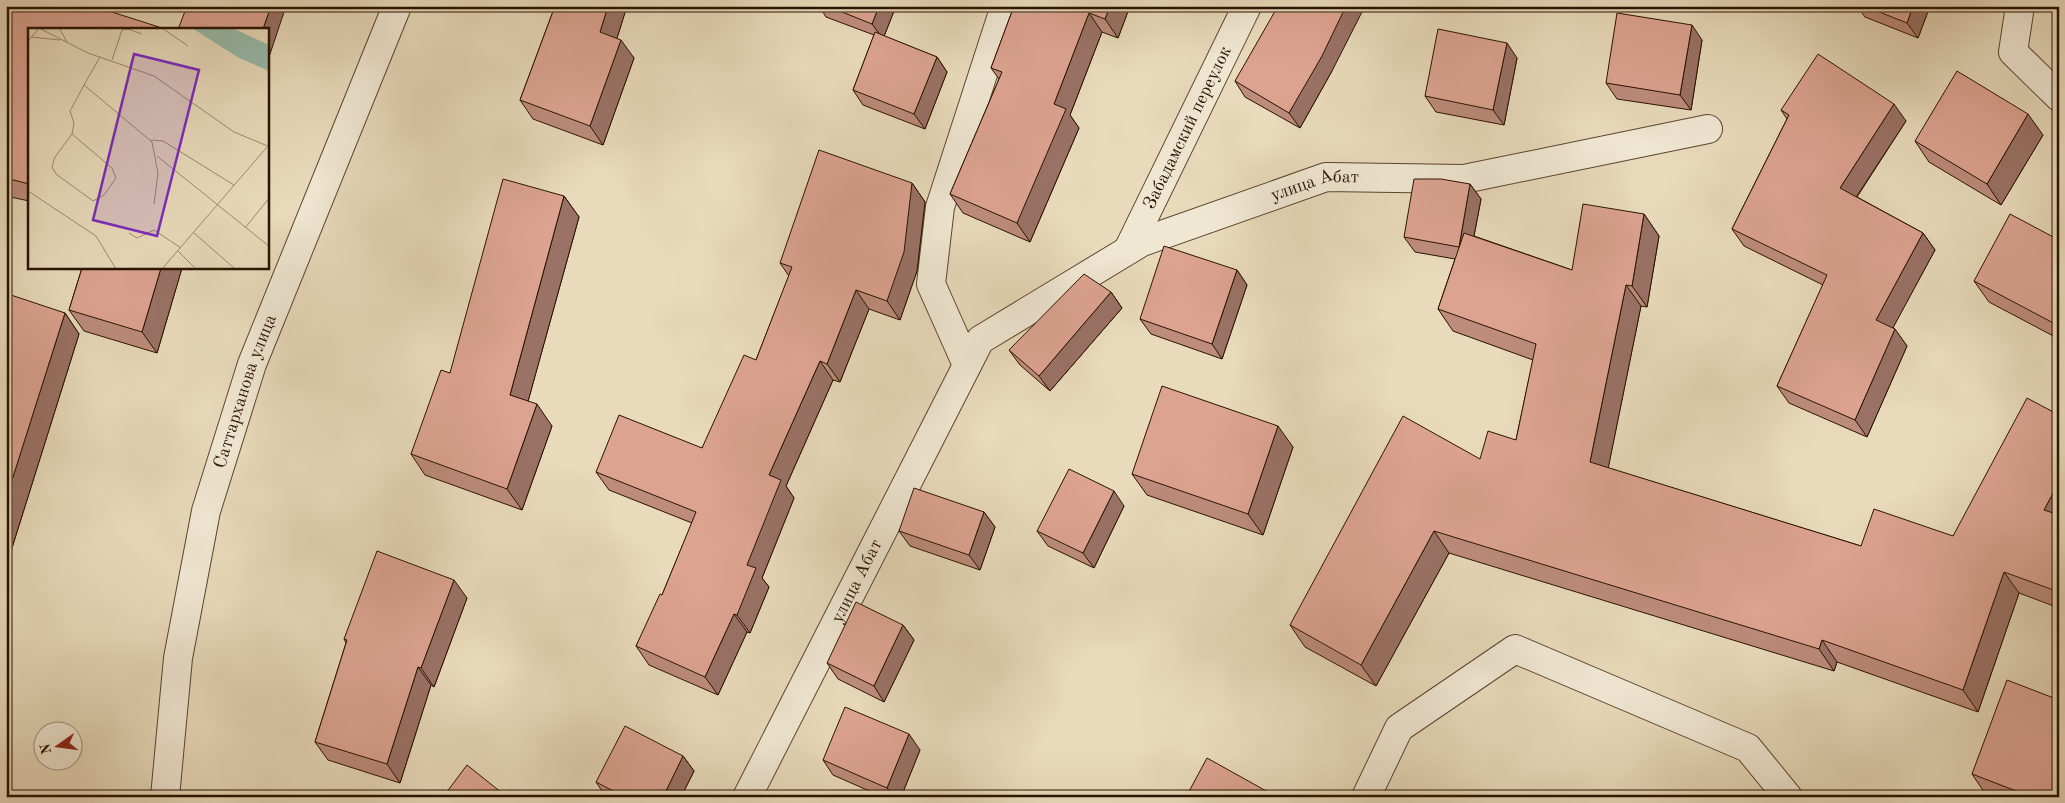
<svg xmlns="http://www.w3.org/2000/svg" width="2065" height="803" font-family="'Old Standard TT',serif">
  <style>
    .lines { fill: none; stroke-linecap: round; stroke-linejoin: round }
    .minor-casing { stroke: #5a452f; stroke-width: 30 }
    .minor { stroke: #f0e7d3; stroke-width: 28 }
    .wall { fill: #bd8c7d; stroke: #2a1300 }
    .shaded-wall { fill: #9a7266; stroke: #2a1300 }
    .building { fill: #dca391; stroke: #2a1300 }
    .labels { text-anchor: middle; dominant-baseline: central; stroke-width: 4.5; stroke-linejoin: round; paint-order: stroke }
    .street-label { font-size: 18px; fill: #2a1300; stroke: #f0e7d3 }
    .inset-road { fill: none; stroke: #9c8a70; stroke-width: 1 }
    .view { fill: #7b2cbf; fill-opacity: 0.15; stroke: #7b2cbf; stroke-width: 2.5 }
    .inset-edge { fill: none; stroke: #2a1300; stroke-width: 2.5 }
  </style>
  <rect width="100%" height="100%" fill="#e8dabb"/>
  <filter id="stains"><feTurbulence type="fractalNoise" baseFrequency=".004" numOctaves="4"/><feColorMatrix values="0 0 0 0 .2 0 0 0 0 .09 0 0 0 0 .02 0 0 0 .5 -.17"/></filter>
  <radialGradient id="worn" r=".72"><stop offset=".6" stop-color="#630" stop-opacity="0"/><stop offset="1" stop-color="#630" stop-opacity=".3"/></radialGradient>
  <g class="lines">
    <g class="minor-casing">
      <g id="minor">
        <path d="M2020,6l-7,46 46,45"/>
        <path id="s1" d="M1128,250l119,-244"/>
        <path d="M967,365l-36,-81 9,-77 65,-201"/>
        <path id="s2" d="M165,797l13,-139 28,-147 46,-147 145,-358"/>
        <path id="s3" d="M747,797l233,-457 162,-98 184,-65 138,2 244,-50"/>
        <path d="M1366,797l33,-69 116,-79 233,99 40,49"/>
      </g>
    </g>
    <use href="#minor" class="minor"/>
  </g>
  <path class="wall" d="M6,6l153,21 1,2h-131v172l-23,-5z
    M555,6h72l-10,32 17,20 -31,87 -70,-26 -13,-19z
    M819,6h77l-12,30 53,21 10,15 -22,57 -62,-24 -10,-15 21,-55 -48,-18z
    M1014,6h116l-12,32 -16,-6 -32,83 9,13 -49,114 -67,-29 -13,-19 49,-115 -8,-11z
    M1857,6h73l-12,32 -53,-21z
    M1702,40l-11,70 -74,-11 -11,-16z
    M1517,58l-13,67 -68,-13 -11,-16z
    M1332,71l-32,57 -55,-31 -10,-16z
    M1781,110l125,11 -49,76 66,36 12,17 -42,77 14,19 -40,91 -78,-34 -12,-17 46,-101 -79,-39 -12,-17 55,-110z
    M2043,135l-42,70 -72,-43 -14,-21z
    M912,183l13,19 -8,69 -17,49 -31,-11 -29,73 -7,-2 -47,106 8,12 -32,80 7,9 -19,46 -3,-1 -29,63 -69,-30 -13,-19 26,-51 30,-72 -83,-33 -13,-18 106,-24 54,-88 33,-84 -9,-13z
    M1470,184l11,15 -7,37 98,34 72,-56 15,22 -12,71 -6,-1 -33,162 253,78 92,-10 106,-121v193l-40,-15 -41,119 -141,-50 -3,9 -385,-118 -73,133 -71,-39 -15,-22 190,-166 36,-19 17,-80 -80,-29 -15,-22 17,-50 -40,-7 -11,-15z
    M564,196l15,21 -51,184 24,25 -30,84 -97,-35 -14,-21 39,-81z
    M2059,240v99l-70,-37 -15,-21z
    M82,268h100l-25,85 -73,-22 -15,-21z
    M1237,270l10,15 -25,74 -71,-25 -11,-15z
    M1111,292l11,16 -72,83 -30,-26 -11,-15z
    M6,300l59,13 14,21 -68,217 -5,-1z
    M1293,447l-30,88 -116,-40 -15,-21z
    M1124,506l-30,62 -46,-22 -11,-15z
    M984,512l11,15 -15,43 -70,-24 -11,-15z
    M467,598l-33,89 -3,-2 -31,98 -72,-23 -13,-18 31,-99 -2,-4z
    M903,625l11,15 -30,62 -46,-23 -11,-16z
    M920,750l-19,47h-18l-50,-22 -10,-15z
    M683,756l11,15 -13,26h-75l-10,-15z
    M1972,774l87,23h-67l-6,-2z"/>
  <path class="shaded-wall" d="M271,6h15l-18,54v-31h-5z
    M608,6h19l-14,45 -13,-19z
    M879,6h17l-13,33 -11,-15z
    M1110,6h20l-12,32 -13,-19z
    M1346,6h19l-33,65 -32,57 -11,-15z
    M1913,6h17l-12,32 -11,-15z
    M1089,13l13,19 -32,83 9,13 -49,114 -13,-19 37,-119z
    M1692,25l10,15 -11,70 -11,-15z
    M621,40l13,18 -31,87 -13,-19z
    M1507,43l10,15 -13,67 -11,-15z
    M937,57l10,15 -22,57 -11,-15z
    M1894,104l12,17 -55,84 -11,-17z
    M2028,114l15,21 -42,70 -14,-21z
    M912,183l13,19 -8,69 -17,49 -13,-19z
    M1470,184l11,15 -12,63 -10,-15z
    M564,196l15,21 -55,199 -14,-21z
    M1644,214l15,22 -12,71 -15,-21z
    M1923,233l12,17 -47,87 -12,-17z
    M161,268h21l-25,85 -15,-21z
    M1237,270l10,15 -25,74 -10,-15z
    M1626,285l15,21 -36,178 -15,-22z
    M856,290l13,19 -29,73 -13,-18z
    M1111,292l11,16 -72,83 -11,-15z
    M65,313l14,21 -68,217 -5,-6v-46z
    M1895,329l12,17 -40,91 -12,-17z
    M820,361l13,19 -47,106 8,12 -32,80 7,9 -19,46 -13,-18 10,-50 22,-90z
    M537,404l15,22 -30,84 -15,-21z
    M1278,426l15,21 -30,88 -15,-21z
    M2059,482v50l-15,-22z
    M1114,491l10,15 -30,62 -11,-15z
    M984,512l11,15 -15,43 -11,-15z
    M1434,531l15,22 -73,133 -15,-21z
    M2004,572l15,21 -41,119 -15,-22z
    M454,580l13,18 -33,89 -13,-19z
    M734,614l13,18 -29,63 -13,-18z
    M903,625l11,15 -30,62 -10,-16z
    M1822,640l15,22 -3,9 -15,-22z
    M418,667l13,18 -31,98 -13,-19z
    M909,734l11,16 -19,47h-7l-7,-9z
    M683,756l11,15 -13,26h-18z"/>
  <path class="building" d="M6,6h87l66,21v2h-130v155l-23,-6z
    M187,6h84l-8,23h-78l-6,-2z
    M555,6h53l-8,26 21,8 -31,86 -70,-26z
    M827,6h52l-7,18z
    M1014,6h96l-5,13 -16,-6 -35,91 12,5 -49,114 -67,-29 52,-122 -11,-4z
    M1278,6h68l-24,50 -33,57 -54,-32z
    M1864,6h49l-6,17z
    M1617,13l75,12 -12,70 -74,-12z
    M1438,29l69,14 -14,67 -68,-14z
    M875,32l62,25 -23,57 -61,-24z
    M1818,54l76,50 -54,84 83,45 -47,87 19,9 -40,91 -78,-34 50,-111 -95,-46 57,-114 -8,-5z
    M1957,71l71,43 -41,70 -72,-43z
    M819,150l93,33 -8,69 -17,49 -31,-11 -29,74 -7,-3 -51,114 12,5 -34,85 9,3 -19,47 -3,-1 -29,63 -69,-31 24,-52 2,1 34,-83 -100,-40 23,-57 83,33 42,-93 12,5 36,-93 -12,-4z
    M503,179l61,17 -54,199 27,9 -30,85 -96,-35 30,-84 9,3z
    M1414,179h27l29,5 -11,63 -55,-10z
    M1583,204l61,10 -12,72 -6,-1 -36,177 271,84 13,-37 79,27 74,-138 32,17v67l-15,28 15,5v77l-55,-20 -41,118 -141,-50 -3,9 -385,-118 -73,134 -71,-40 113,-209 77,43 8,-28 28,9 20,-96 -98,-35 26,-76 108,37z
    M2010,214l49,26v86l-85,-45z
    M1164,246l73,24 -25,74 -72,-25z
    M82,268h79l-19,64 -73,-22z
    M1084,274l27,18 -72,84 -30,-26z
    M8,294l57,19 -59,186v-199z
    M1162,386l116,40 -30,88 -116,-40z
    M1069,469l45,22 -31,62 -46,-22z
    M914,488l70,24 -15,43 -70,-24z
    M377,551l77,29 -33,88 -3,-1 -31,97 -72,-22 32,-102 -3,-1z
    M856,602l47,23 -29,61 -47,-23z
    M2007,680l52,20v97h-27l-60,-23z
    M845,707l64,27 -22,54 -64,-28z
    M625,726l58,30 -20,41h-46l2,-3 -23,-12z
    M1207,758l70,39h-91z
    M467,765l40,32h-64z"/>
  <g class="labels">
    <g class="street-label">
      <text stroke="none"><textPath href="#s1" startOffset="136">Забадамский переулок</textPath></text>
      <text stroke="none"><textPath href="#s3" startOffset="885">улица Абат</textPath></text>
      <text stroke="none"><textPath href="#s2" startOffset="415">Саттарханова улица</textPath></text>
      <text stroke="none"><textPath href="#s3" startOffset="242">улица Абат</textPath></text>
    </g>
  </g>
  <g transform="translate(28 28)">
    <rect width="241" height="241" fill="#e8dabb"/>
    <path d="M164,0h40l37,17v26l-30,-13z" fill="#98bbaa"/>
    <path class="inset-road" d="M11,0l49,25 66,23 80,56 36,15M31,0l8,14M134,0l26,18M3,9l29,3M0,13l11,-13M72,29l-16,28 68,57 6,31 -4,31M84,32l10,-30 6,-1 14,5M44,106l40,34 4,10 -12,17 -11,6 -37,-27 -4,-7 3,-10 17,-23 2,-11 -4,-12 14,-26M123,112l12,1 71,44M129,128l113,91M0,163l68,45 20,33M217,200l25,-31M101,205l8,5 17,-8 27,18M166,205l41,36M150,223l18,18M134,241l105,-122"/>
    <path class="view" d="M106,26l65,16 -42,166 -64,-16z"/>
    <rect width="241" height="241" class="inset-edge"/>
  </g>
  <rect width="2065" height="803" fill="none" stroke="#e8dabb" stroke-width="25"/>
  <rect x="8" y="8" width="2050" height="788" fill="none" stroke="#2a1300" stroke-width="2.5"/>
  <rect x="12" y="12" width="2040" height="778" fill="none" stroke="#2a1300"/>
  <g transform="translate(58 746) rotate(256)"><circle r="24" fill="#f0e7d3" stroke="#a1927f"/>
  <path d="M0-4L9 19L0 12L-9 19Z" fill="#8f2418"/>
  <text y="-8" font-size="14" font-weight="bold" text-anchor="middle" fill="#2a1300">N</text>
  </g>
  <rect width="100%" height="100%" filter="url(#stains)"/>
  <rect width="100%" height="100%" fill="url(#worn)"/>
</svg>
